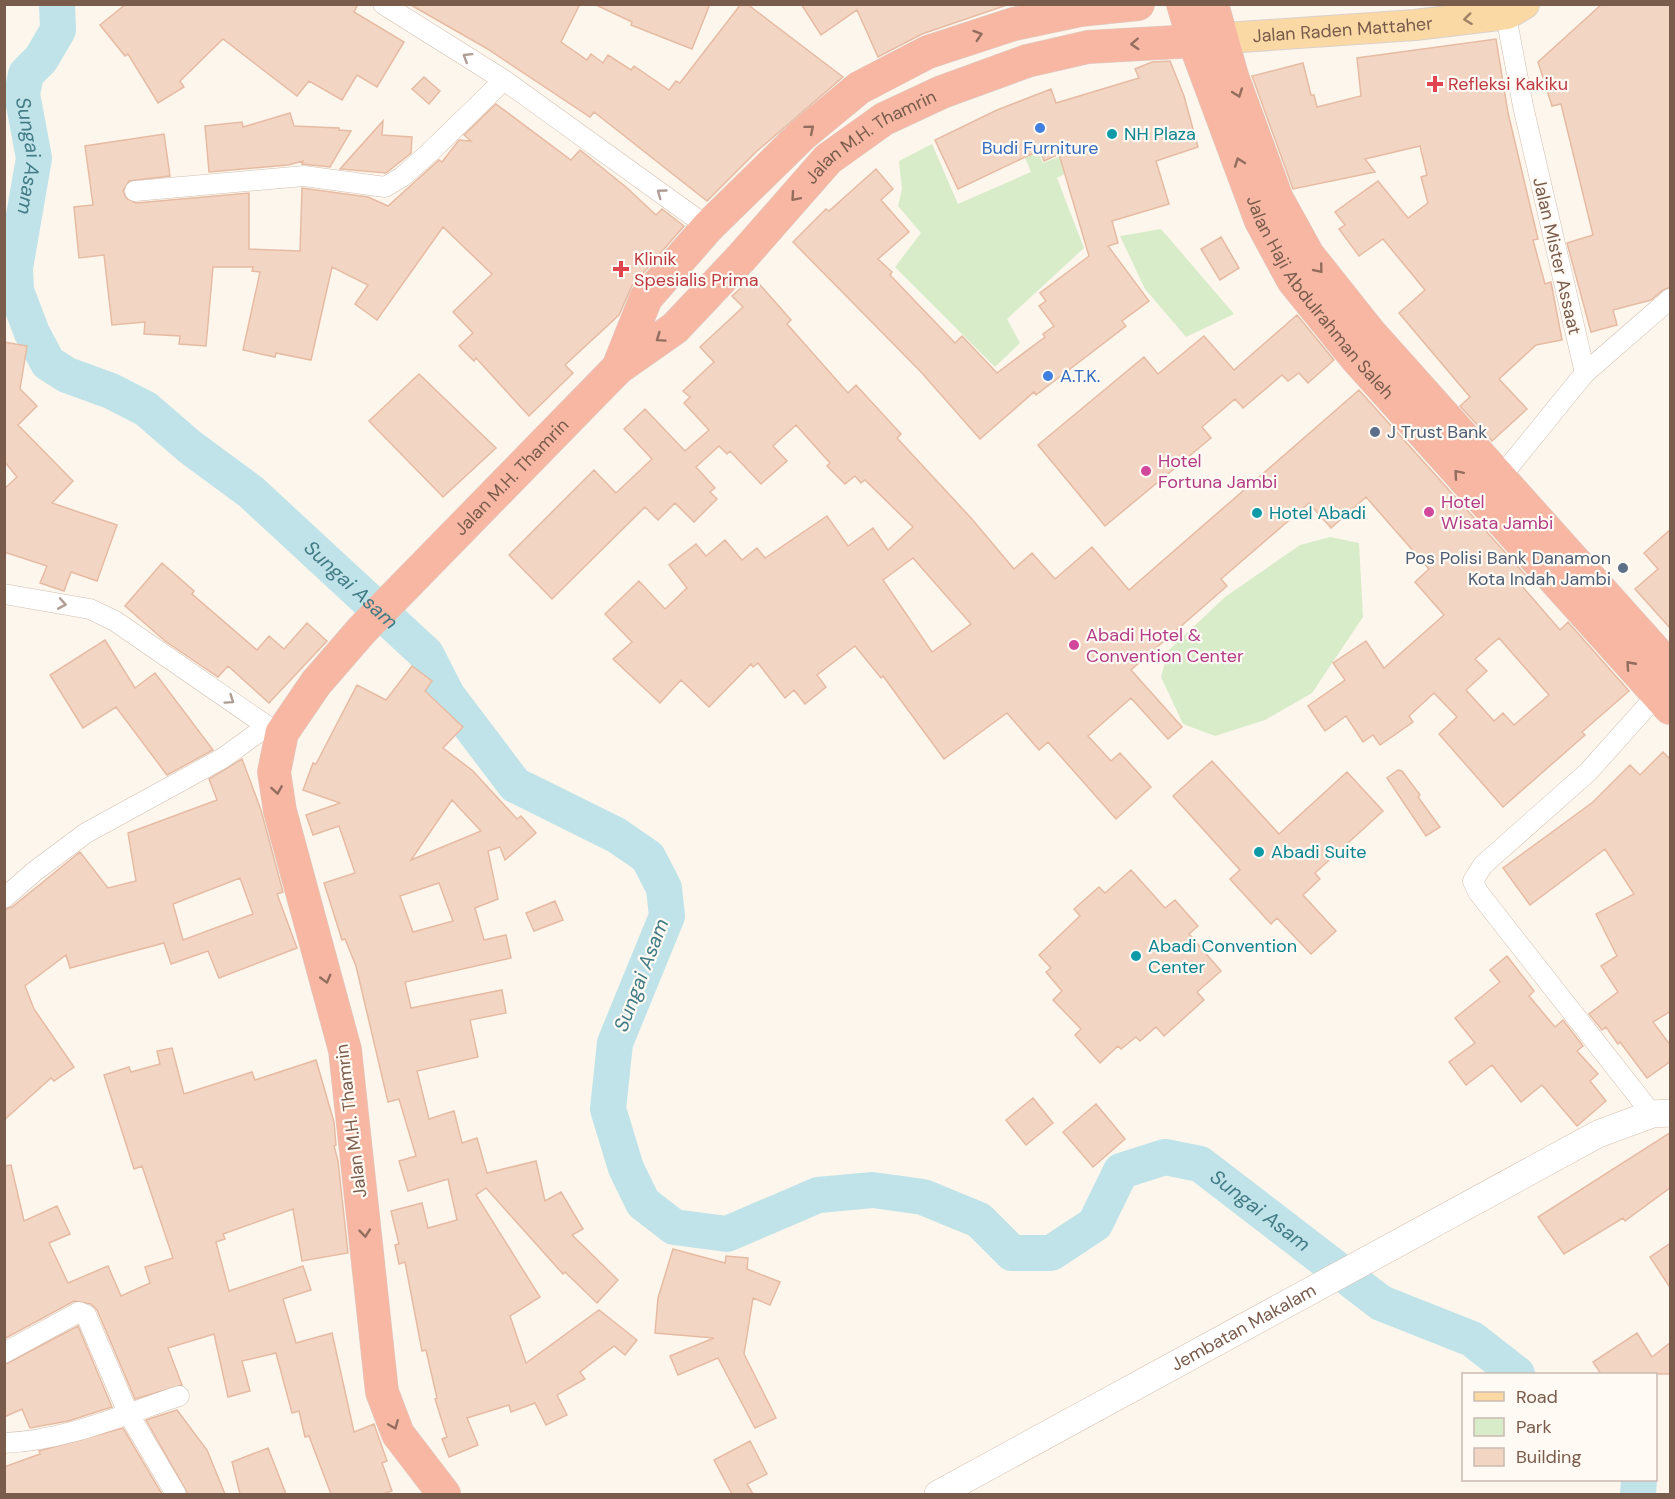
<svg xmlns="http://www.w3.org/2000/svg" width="1675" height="1499" font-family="'DM Sans',sans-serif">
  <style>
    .green { fill: #d8ecc9 }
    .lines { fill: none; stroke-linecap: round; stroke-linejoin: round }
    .river { stroke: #bfe3e8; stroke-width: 36 }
    .building { fill: #f3d5c3; stroke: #e6bba3; stroke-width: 1.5; fill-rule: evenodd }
    .street-casing { stroke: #d1beb0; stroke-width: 21 }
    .secondary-casing { stroke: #d6c0b0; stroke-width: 28 }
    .primary-casing { stroke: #dad1cd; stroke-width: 32 }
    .highway-casing { stroke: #dad1cd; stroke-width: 34 }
    .street { stroke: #fff; stroke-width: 20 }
    .secondary { stroke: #fff; stroke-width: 27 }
    .primary { stroke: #fbd9a5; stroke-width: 30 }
    .highway { stroke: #f7b7a3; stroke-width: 33 }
    .oneway { stroke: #a18267 }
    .oneway2 { stroke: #936e5e }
    .oneway3 { stroke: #af9d94 }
    .health-dot { fill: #e0444e; stroke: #fffaf3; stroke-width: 2 }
    .shop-dot { fill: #3f7fe0; stroke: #fffaf3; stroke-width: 2 }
    .culture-dot { fill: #0f9aa8; stroke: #fffaf3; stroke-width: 2 }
    .service-dot { fill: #5c6f8a; stroke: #fffaf3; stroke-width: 2 }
    .hotel-dot { fill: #d1479c; stroke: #fffaf3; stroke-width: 2 }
    .labels { text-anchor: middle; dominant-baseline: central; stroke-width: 4.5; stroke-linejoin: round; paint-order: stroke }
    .street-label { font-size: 18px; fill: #7a5c4d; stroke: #fffaf3 }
    .health-label { font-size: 18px; fill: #be3a42; stroke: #fffaf3; text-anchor: start }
    .culture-label { font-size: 18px; fill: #0d838f; stroke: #fffaf3; text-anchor: start }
    .shop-label { font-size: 18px; fill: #366cbe; stroke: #fffaf3 }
    .service-label { font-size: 18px; fill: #4e5e75; stroke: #fffaf3; text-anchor: start }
    .hotel-label { font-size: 18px; fill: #b23c85; stroke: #fffaf3; text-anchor: start }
    .water-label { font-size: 20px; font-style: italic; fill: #437c86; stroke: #fffaf3 }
  </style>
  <rect width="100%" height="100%" fill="#fdf6ec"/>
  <path class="green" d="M1020,109l23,54 33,-13 6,15 -25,13 27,70 -77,71 13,24 -25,24 -100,-100 26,-34 -23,-27 4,-17 -3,-28 33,-17 26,60 73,-32 -25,-60z
    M1161,229l73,85 -48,23 -41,-48 -25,-53z
    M1330,537l29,6 4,74 -51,76 -47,27 -50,16 -32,-12 -22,-47 7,-26 57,-54 75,-52z"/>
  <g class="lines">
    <g class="river">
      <path id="s1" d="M57,4l1,26 -17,29 -15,15 -4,20 12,64 -19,110 1,23 16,42 16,30 19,12 44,16 35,18 44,38 61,45 175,162 21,41 68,90 101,50 32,22 16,31 3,28 -52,127 -7,66 18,59 17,35 31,24 53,7 91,-39 55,-5 50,7 56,23 33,33h39l44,-29 26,-53 44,-14 35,7 181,139 91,36 45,35"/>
      <path d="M1638,1494l1,-14"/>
    </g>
  </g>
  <path class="building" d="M126,4h232l-4,8 50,30 -27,45 -20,-12 -15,25 -33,-19 -12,15 -74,-57 -43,42 4,6 -26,16 -30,-49 -3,2 -25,-31z
    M409,4h171l-19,38 26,18 4,-6 12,9 5,-8 23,15 3,-4 35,24 7,-9 4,2 61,-79h6l96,73 -86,74 -50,50 -113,-89 -4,5 -104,-69z
    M594,4h116l-18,45 -61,-24 1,-3z
    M801,4h206v1l-85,29 -44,23 -21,-47 -36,25z
    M1602,4h69v283l-8,3 -12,10 -38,10 4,15 -26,7 -24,-89 26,-8 -32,-131 -9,2 -14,-44z
    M1496,39l12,74 30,126 -5,1 12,44 6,-2 11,58 -26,5 -37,34 28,30 -35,32 -32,-35 10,-9 -71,-84 26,-23 -42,-51 -24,17 -20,-27 6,-4 -10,-13 43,-31 30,37 20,-15 -7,-26 6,-2 -7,-29 -55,13 10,13 -82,17 -41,-113 51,-13 8,32h3l3,12 44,-11 -4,-38z
    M1170,61l14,35 14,51 -42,14 13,43 -57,17 6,22 -10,3 41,55 -27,20 4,5 -90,69 -2,-3 -54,47 -59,-67 -128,-130 33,-33 3,2 47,-42 17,20 -12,11 28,32 -31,27 14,13 -2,3 65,68 7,-7 35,37 48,-36 -2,-3 11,-8 -15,-20 7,-5 -6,-8 49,-37 -30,-102 -15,7 -4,-11 -82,39 -23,-49 62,-30 54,-21 5,14 83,-25 -4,-9 17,-7z
    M424,77l16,14 -11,13 -17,-15z
    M496,104l75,56 9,-10 46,37 30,28 6,-6 22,17 -52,60 -13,29 -54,50 8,8 -44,43 -53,-58 -2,3 -15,-15 14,-13 -20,-21 39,-38 -49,-47 -66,93 -22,-16 13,-19 -36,-18 -21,93 -35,-7 -1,4 -32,-7 17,-78 -8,-1 1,-4h-40l-7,79 -27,-2 1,-8 -36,-2 1,-12 -33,3 -8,-70 -25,3 -5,-51 19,-2 -8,-59 79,-12 6,42 -41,5 -6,10 3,7 10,5 113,-10v56l51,2 2,-63 66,9 20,9 51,-46 3,2 17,-22 12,1 -7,-6z
    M290,113l4,13 45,2v2l12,1 -21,36 -28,-3 1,-3 -15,4 -79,7 -4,-46 37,-4 1,5z
    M383,121l-1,14 30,2 -1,16 -25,20 -46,-4z
    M1221,237l18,31 -19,12 -19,-31z
    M753,277l38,43 -4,4 61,69 8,-8 45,49 -4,4 74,80 43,51 18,-16 23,26 37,-32 37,43 230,-200 171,190 -8,6 38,44 8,-8 61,69 -47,41 3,3 -82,72 -64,-73 18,-17 -23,-24 -25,23 4,6 -33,23 -7,-10 -10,7 -17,-26 -21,15 -17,-25 37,-26 -12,-17 33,-22 18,27 60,-53 -29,-33 14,-13 -63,-72 -35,31 -22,-25 -88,76 6,7 -96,84 51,57 -14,12 -37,-41 -43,38 23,25 9,-8 31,34 -35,32 -68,-77 -9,8 -32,-37 -63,46 -61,-83 -2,2 -26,-32 -38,29 9,12 -21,17 -11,-14 -9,8 -27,-35 -5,4 -2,-3 -42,43 -28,-27 -21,23 -47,-44 19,-17 -27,-28 34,-33 26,28 22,-21 -18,-23 27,-21 10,12 19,-16 17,20 15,-12 8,10 62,-42 21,30 25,-18 15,22 25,-23 -48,-47 -4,3 -6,-7 -10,8 -18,-18 3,-3 -34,-38 -23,21 14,15 -26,23 -31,-33 -3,3 -8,-8 -23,21 19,21 -5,4 7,7 -23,23 -19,-19 -17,17 -13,-13 -93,92 -43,-44 85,-85 22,23 36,-34 -28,-30 21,-20 40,42 24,-21 -25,-27 6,-6 -7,-6 31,-29 -14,-15 43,-40 -11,-11zM913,558l58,66 -39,28 -49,-72zM1499,638l50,57 -35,30 -11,-12 -9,8 -28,-31 21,-19 -12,-12z
    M1297,315l37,45 -26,23 -9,-10 -11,8 -6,-6 -39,33 -8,-9 -33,28 9,11 -106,88 -67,-81 106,-88 14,17 46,-38 30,34z
    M4,342l23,4 -7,43 17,17 -19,19 55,56 -21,22 65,22 -20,56 -26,-9 -7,19 -24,-8 7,-17 -43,-14v-63l13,-12 -13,-16z
    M419,374l77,74 -53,49 -74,-76z
    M1671,529v100l-36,-40 23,-20 -14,-16z
    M162,563l32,28 -2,3 65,56 12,-14 15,13 23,-26 20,18 -58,62 -41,-37 -10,11 -53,-36 -40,-35z
    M105,640l30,48 20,-15 58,77 -46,25 -51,-68 -33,21 -33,-53z
    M412,666l20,15 -7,10 38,36 -20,21 30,23 44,48 4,-3 15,17 -31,27 -5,-13 -12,4 10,48 -23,9 9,32 22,-5 5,23 -106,24 6,26 91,-18 4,23 -36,7 8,37 -61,14 12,48 25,-8 8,32 15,-5 10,35 49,-12 9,40 16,-9 22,37 -11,6 46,45 -21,23 -32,-31 -2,2 -77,-86 -10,7 64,102 -30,19 16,47 73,-53 38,30 -12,15 -11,-9 -34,26 5,7 -28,16 10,20 -21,10 -11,-22 -24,9 -2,-7 -42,13 11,27 -29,12 -7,-18 5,-2 -12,-38 2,-1 -11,-48 -4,1 -17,-89 -6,2 -4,-19 4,-1 -8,-33 31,-8 6,25 29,-8 -9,-41 -40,12 -9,-30 17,-5 -17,-57 -11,3 -32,-136 -11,-27 -3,1 -18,-57 31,-10 -16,-47 -26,9 -7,-20 34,-12 -37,-13 10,-27 3,1 41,-79 29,15zM452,800l29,31 -70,29zM439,883l14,38 -40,11 -13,-36z
    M1663,752l8,8v251l-18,11 18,24v15l-24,17 -27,-36 -2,2 -12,-17 -4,3 -13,-16 29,-22 -17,-26 16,-10 -21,-42 38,-20 -29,-45 -75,56 -27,-37 90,-66 37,-37 10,10z
    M242,759l19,51 22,82 -6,2 20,54 -78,30 -11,-27 -37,13 -7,-21 -94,25 -4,-13 -41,31 9,23 40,58 -20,14 -3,-3 -47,42v-210l8,-3 68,-55 28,36 28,-7 -8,-48 89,-33 -8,-21zM240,878l13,36 -70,26 -10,-36z
    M1212,761l67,73 68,-62 36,39 -68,62 5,6 -17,16 33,36 -25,23 -34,-36 -6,6 -41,-45 10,-9 -67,-74z
    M1398,770l4,1 18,24 -2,2 22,30 -14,9 -39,-58z
    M1131,870l34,38 10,-8 23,26 -9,8 32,37 -24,21 7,8 -40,36 -8,-9 -16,14 -4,-4 -15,12 -3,-3 -18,17 -25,-28 6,-6 -28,-29 9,-9 -16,-19 5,-4 -12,-13 41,-39 -6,-7 25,-22 6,6z
    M555,901l8,19 -29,11 -8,-18z
    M1507,956l27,35 -5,5 26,31 8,-7 20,26 -6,5 21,23 -8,7 16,20 -29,25 -35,-41 -21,17 -29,-37 -26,20 -17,-23 26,-19 -20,-25 45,-36 -10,-12z
    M172,1048l12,46 68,-22 3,8 61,-20 18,62 2,23 -2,1 4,15 10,92 -46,8 -9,-52 -70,25 2,5 -9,3 13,49 74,-25 8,24 -28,9 13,44 36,-10 22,99 20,-8 13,37 -5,2 10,28 -10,3h-51l-22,-58 -4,1 -6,-26 -7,2 -16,-60 -34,8 8,30 -22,6 -14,-63 -46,14 14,37 -47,14 -38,-89 -6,-6 -17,-3 -70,38v-173l7,-1 13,56 33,-15 13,28 -21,9 19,40 40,-17 13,30 29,-13 -5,-16 28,-9 -31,-92 -8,3 -30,-94 25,-8 2,5 29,-8 -3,-13z
    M1033,1098l20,25 -27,22 -20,-25z
    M1096,1104l29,35 -32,28 -30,-35z
    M1671,1132v55l-46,34 -2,-3 -59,36 -26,-37z
    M1671,1243v46l-21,-32z
    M673,1249l52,14 1,-7 22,2 -1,11 33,13 -10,23 -17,-7 -9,56 32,64 -21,10 -37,-70 -40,17 -8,-19 44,-18 -59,-5 3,-35z
    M78,1326l34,81 -44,14 -38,7 -8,-19 -18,8v-52z
    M1637,1333l15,24 19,-15v32h-70l-8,-12z
    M177,1410l30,40 18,44h-37l-42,-74z
    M123,1428l39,66h-158v-27l36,-13 -1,-3z
    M750,1441l17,33 -20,10 6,10h-21l-18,-34z
    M268,1448l18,46h-46l-8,-32z"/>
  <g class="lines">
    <g class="street-casing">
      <path id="street" d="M383,4l121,76 204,147
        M135,191l169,-15 81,11 17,-10 27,-24 75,-73
        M1585,373l85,-74
        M1499,479l86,-106 -62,-267 -19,-101
        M4,594l86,15 25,12 152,105 15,7
        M4,898l31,-27 51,-38 137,-75 44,-32
        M1652,1114l-174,-222 -5,-11 10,-16 105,-93 69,-77
        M4,1353l75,-41 7,3 42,98 48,81
        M4,1443c61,-2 118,-28 175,-47"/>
    </g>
    <g class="secondary-casing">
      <g id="secondary">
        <path id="s2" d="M938,1494l660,-360 54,-20 18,-1"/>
      </g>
    </g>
    <g class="primary-casing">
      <g id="primary">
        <path id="s3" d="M1197,40l218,-15 92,-11 17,-10"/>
      </g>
    </g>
    <g class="highway-casing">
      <g id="highway">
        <path id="s4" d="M1183,4l11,37 67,180 32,59 64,79 313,349"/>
        <path d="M1212,4l20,72 45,123 31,56 62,78 300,335"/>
        <path d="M618,368l28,-70 62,-71 94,-92 57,-47 69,-36 86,-28 66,-14 58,-6"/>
        <path id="s5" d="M444,1494l-46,-60 -16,-42 -37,-342 -65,-239 -6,-39 8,-39 34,-50 46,-53 256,-262 57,-40 67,-71 86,-98 56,-40 58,-27 85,-31 61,-14 106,-6"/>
      </g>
    </g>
    <use href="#street" class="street"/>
    <use href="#secondary" class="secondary"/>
    <use href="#primary" class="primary"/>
    <use href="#highway" class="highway"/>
  </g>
  <defs><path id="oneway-chevron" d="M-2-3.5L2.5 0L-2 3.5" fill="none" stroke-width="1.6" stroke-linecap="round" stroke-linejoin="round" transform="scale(1.5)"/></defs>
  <use class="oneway" href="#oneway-chevron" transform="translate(1468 19) rotate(173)"/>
  <g class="oneway2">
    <use href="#oneway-chevron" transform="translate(978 35) rotate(-18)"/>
    <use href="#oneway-chevron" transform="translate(1135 44) rotate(177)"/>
    <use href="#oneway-chevron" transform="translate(1238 93) rotate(70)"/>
    <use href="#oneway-chevron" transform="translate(810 129) rotate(-40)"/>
    <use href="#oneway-chevron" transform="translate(1239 162) rotate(-110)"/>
    <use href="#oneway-chevron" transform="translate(795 197) rotate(131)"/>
    <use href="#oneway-chevron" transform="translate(1319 269) rotate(51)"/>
    <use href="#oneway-chevron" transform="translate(660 338) rotate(145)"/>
    <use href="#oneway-chevron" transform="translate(1458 474) rotate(-131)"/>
    <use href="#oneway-chevron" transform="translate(1630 665) rotate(-132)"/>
    <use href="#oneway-chevron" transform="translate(277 790) rotate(81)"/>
    <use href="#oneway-chevron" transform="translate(326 979) rotate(75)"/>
    <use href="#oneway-chevron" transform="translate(365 1233) rotate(84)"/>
    <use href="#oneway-chevron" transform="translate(394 1425) rotate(68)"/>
  </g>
  <g class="oneway3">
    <use href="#oneway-chevron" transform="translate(467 57) rotate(-148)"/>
    <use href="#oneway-chevron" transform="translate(661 193) rotate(-144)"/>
    <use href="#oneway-chevron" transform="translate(62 604) rotate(10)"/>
    <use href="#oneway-chevron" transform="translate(230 700) rotate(35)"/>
  </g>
  <g class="health-dot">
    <path d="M1432 75h6v6h6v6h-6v6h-6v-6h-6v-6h6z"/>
    <path d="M618 260h6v6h6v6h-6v6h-6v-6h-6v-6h6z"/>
  </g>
  <g class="shop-dot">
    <circle cx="1040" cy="128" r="6"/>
    <circle cx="1048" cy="376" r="6"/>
  </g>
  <g class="culture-dot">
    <circle cx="1112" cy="134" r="6"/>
    <circle cx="1257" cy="513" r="6"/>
    <circle cx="1259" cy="852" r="6"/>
    <circle cx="1136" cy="956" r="6"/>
  </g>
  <g class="service-dot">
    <circle cx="1375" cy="432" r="6"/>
    <circle cx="1623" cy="568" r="6"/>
  </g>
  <g class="hotel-dot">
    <circle cx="1146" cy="471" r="6"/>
    <circle cx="1429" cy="512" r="6"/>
    <circle cx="1074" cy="645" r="6"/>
  </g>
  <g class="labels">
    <g class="street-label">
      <text stroke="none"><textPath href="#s3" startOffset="146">Jalan Raden Mattaher</textPath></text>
      <text stroke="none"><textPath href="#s5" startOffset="1634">Jalan M.H. Thamrin</textPath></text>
      <text transform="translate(1557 256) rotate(77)">Jalan Mister Assaat</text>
      <text stroke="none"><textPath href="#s4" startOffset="327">Jalan Haji Abdulrahman Saleh</textPath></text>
      <text stroke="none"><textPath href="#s5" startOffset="1136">Jalan M.H. Thamrin</textPath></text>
      <text transform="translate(351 1121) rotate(-97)">Jalan M.H. Thamrin</text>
      <text stroke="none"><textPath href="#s2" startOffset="348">Jembatan Makalam</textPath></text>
    </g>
    <g class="health-label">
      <text x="1448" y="84">Refleksi Kakiku</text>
      <text x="634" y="259">Klinik<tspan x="634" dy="21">Spesialis Prima</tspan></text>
    </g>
    <g class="culture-label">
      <text x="1124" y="134">NH Plaza</text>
      <text x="1269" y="513">Hotel Abadi</text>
      <text x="1271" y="852">Abadi Suite</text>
      <text x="1148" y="946">Abadi Convention<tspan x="1148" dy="21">Center</tspan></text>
    </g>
    <g class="shop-label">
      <text x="1040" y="148">Budi Furniture</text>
      <text x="1060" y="376" text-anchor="start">A.T.K.</text>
    </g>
    <g class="service-label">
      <text x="1387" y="432">J Trust Bank</text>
      <text x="1611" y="558" text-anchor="end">Pos Polisi Bank Danamon<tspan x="1611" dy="21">Kota Indah Jambi</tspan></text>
    </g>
    <g class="hotel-label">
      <text x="1158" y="461">Hotel<tspan x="1158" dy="21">Fortuna Jambi</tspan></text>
      <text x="1441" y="502">Hotel<tspan x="1441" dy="21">Wisata Jambi</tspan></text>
      <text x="1086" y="635">Abadi Hotel &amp;<tspan x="1086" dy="21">Convention Center</tspan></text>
    </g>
    <g class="water-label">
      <text stroke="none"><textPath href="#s1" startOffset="164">Sungai Asam</textPath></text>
      <text stroke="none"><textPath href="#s1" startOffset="759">Sungai Asam</textPath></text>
      <text transform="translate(641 975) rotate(-69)">Sungai Asam</text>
      <text stroke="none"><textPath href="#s1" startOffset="2252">Sungai Asam</textPath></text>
    </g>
  </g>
  <rect width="1675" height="1499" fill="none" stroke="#7a5c4d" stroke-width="12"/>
  <rect x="1462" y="1373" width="195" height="108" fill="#fffaf3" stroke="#cabbb1" stroke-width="1.5"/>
  <rect x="1474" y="1392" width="30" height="9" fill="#fbd9a5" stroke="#cabbb1" stroke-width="1.5"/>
  <text x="1516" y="1403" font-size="18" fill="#7a5c4d">Road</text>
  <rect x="1474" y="1418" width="30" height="18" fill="#d8ecc9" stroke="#cabbb1" stroke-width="1.5"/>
  <text x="1516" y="1433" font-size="18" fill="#7a5c4d">Park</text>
  <rect x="1474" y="1448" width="30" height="18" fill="#f3d5c3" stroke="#cabbb1" stroke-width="1.5"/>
  <text x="1516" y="1463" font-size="18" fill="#7a5c4d">Building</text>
</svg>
